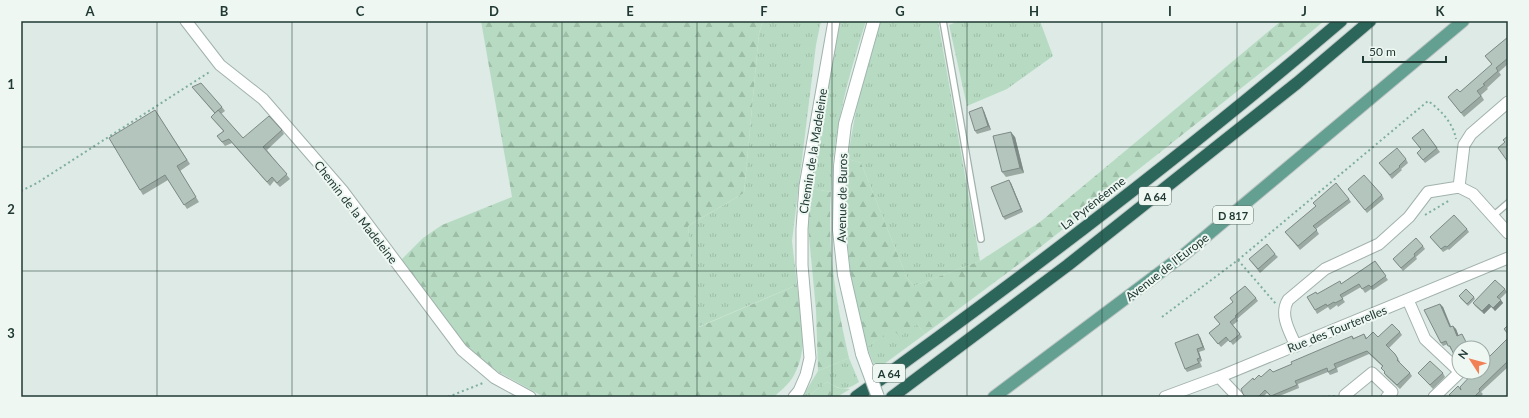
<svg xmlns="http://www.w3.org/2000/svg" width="1529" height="418" font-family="Lato,sans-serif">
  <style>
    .grass { fill: url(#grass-tufts) }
    .forest { fill: url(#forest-firs) }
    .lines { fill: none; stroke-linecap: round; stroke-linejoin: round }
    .lane-casing { stroke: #a1b2ac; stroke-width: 8 }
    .street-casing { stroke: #a1b2ac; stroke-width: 13 }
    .secondary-casing { stroke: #9eb6ae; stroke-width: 14 }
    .primary-casing { stroke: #bcc4c2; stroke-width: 14 }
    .highway-casing { stroke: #bcc4c2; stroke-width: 14 }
    .path { stroke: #7faea0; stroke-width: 2; stroke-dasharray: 2 3; stroke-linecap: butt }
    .lane { stroke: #fff; stroke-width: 5.5 }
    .street { stroke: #fff; stroke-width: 11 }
    .secondary { stroke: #fff; stroke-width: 12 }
    .primary { stroke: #63a092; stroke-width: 12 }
    .highway { stroke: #2c665b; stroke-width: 12 }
    .secondary-bridge-casing { stroke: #9eb6ae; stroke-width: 14; stroke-linecap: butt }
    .secondary-bridge { stroke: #fff; stroke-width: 12 }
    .wall { fill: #9ba9a3 }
    .shaded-wall { fill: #7e8a85 }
    .building { fill: #b4c5be; stroke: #7e8a85 }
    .grid { fill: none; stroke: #203a33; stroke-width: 1; stroke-opacity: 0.55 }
    .labels { text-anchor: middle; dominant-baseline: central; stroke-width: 4; stroke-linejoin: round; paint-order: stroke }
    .shield { fill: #eff7f3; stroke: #5e736d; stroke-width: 1 }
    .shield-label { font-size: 11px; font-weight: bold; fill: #203a33 }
    .street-label { font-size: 12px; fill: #203a33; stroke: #eff7f3 }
    .neatline { fill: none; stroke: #203a33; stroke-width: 1.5 }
    .grid-label { font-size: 13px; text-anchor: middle; font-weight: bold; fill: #203a33 }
  </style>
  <defs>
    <pattern id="grass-tufts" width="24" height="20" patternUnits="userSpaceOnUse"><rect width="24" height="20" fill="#b7dbc2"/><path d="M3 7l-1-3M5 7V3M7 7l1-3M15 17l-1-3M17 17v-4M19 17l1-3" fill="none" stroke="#9dbda7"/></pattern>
    <pattern id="forest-firs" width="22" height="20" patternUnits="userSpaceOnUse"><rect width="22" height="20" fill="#b7dbc2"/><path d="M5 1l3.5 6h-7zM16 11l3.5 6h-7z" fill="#9dbda7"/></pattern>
  </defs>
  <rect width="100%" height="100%" fill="#deeae5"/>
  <path class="grass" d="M763,21h58l-5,24 -24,196 5,44 -99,42 -10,-101 56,-33 15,-160z
    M839,21h27c-13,41 -25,82 -31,125 -3,15 -3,31 -4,46l-21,-4z
    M881,21h57l42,240 -66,25 -7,-8 -46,-115 -13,-4c6,-48 18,-92 33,-138z
    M959,21h81l13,35 -46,33 -40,17 -18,-81z
    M917,324l8,10 -49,36 -9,-23 26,-19z
    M849,358l10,24c-13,9 -18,8 -32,0l-20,15h-5l16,-26z"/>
  <path class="forest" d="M481,21h282l-4,12 -15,160 -56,33 11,101 98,-42c4,31 13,63 -4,92 -4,7 -13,14 -19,20h-230l-49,-27 -36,-29 -60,-79 24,-24 19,-13 70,-28z
    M1281,21h43l-36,30 -269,213 -94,70 -8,-10 -17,13 -7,-8 -26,18c-20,-66 -23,-120 -19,-188l13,4 46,115 7,8 66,-25 60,-39z
    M810,188l21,4c-4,59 5,109 18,166l-31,13 -2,-61 -8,-84z
    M827,382l11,6 12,1 -13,8h-30z"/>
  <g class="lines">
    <g class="lane-casing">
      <path id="lane" d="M943,21l38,218
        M1494,215l14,-12"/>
    </g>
    <g class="street-casing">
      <path id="street" d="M186,21l34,44 43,34 79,91 120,160 33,28 35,19
        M1459,187l5,-42 7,-11 37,-32
        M1408,300l17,39 34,32
        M1296,346c-6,-14 -17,-31 -8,-46l37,-31 54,-25 30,-27 19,-25 31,-5 14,7 35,39
        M1219,377l19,20
        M794,397l5,-6 7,-16 4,-17 -8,-93v-36l3,-43 29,-165
        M1165,397l54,-20 289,-119
        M1347,397l-2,-2 27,-22 20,19 -5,5
        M1434,397l26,-25"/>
    </g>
    <g class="secondary-casing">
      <path id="secondary" d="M862,354l-18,-79 -5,-45 1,-64 5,-42 29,-103"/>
    </g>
    <g class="primary-casing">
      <path id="primary" d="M994,397l192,-144 277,-232"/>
    </g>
    <g class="highway-casing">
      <path id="highway" d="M856,397c166,-119 329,-243 485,-376
        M892,397l176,-132 229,-182 73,-62"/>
    </g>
    <path class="path" d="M21,191l16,-8 174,-112
      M1425,215l25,-15
      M1238,260l38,44
      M1162,317l76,-57 190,-159c13,9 25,22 28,38
      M448,397l35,-14
      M1323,397l13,-1"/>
    <use href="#lane" class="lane"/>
    <use href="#street" class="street"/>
    <use href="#secondary" class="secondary"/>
    <use href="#primary" class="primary"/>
    <use href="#highway" class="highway"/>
    <g class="secondary-bridge-casing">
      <path id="secondary-bridge" d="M862,354l16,43"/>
    </g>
    <use href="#secondary-bridge" class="secondary-bridge"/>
  </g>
  <path class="wall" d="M1508,37v27l-9,8 2,3 -14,13 1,1 -7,6 3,5 -20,17 -16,-20 12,-5 32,-27 -7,-9z
    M192,87l30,20 3,4 -4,3 22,24 39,-8 2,4 -17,16 23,29 -10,8 -6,-6 -4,5 -38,-43 -7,3 -8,-10 6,-5 -12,-14 4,-3z
    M155,110l35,54 -10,7 19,31 -12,7 -19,-29 -25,15 -3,-5z
    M984,111l7,19 -14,4 -2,-3z
    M1423,129l17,23 -15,11 -8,-10 4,-4 -9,-11z
    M1015,137l9,36 -18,4 -4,-5z
    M1406,159l2,4 -7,6 1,1 -10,9 -13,-16z
    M1011,183l12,29 -18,8 -2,-3z
    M1348,189l34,6 2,4 -17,14z
    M1349,199l2,3 -35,27 3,5 -19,16 -15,-18 31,-26 -3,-3z
    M1467,229l2,3 -20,18 -1,-1 -5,3 -13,-15z
    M1423,246l2,3 -9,8 1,2 -14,12 -10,-12z
    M1275,254l3,3 -18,16 -11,-14z
    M1375,261l13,19 -15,10 -2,-1 -6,4 -4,-6 -19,11 3,4 -7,5 -1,-2 -7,5 -2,-3 -11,7 -2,-4 2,-16 24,-10z
    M1505,289l2,3 -7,7 3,4 -8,8 -4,-4 -7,7 -9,-8 -2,-3z
    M1474,297l1,2 -7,7 -8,-8z
    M1230,298h26l2,3 -21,18 1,2 -5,4 9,12 -9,8 -4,-5 -8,7 -12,-14 11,-9 -6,-7 19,-15z
    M1440,304l3,3 8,19h2l3,3 2,6 6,2 -5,11v11l-1,1 -6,-11 -1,1 -3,-6 -5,2 -2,-3z
    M1400,332l2,3 -13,13 8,9 3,5 -1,1 11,10 2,3 -12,13 -14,-13 -2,-3 1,-1 -4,-4 1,-2 -13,-12 -32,14 1,4 -8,3 -2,-3 -30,12 1,4 -22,9h-6l-4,-4 -4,4h-18l-2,-3 11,-14 38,-16 60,-28 2,2 10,-4 3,4 11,-1z
    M1200,337l5,13 -6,2 3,9 -2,1 2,5 -15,5 -2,-3z
    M1508,338v29l-27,25 2,2 -3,3h-30v-1l-1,-1 12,-5 29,-34z
    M1418,373h25l2,4 -12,12 -12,-13z"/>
  <path class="shaded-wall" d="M982,107l2,4 7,19 -3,-4z
    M1011,132l4,5 9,36 -4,-5z
    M1009,180l2,3 12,29 -2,-3z
    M1501,300l2,3 -8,8 -2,-3z
    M1440,304l3,3 9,23 -2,-3z
    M1489,304l2,3 -7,7 -2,-3z
    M1453,326l3,3 4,10 -3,-3z
    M1198,334l2,3 5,13 -2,-3z
    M1197,349l2,3 3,9 -2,-3z"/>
  <path class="building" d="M1508,37v21l-12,10 2,3 -15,13 2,1 -8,6 4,5 -20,17 -13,-16 9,-8 3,3 32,-28 -7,-8z
    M201,83l21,24 -7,6 3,-3 25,28 26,-22 13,14 -19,17 24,27 -10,9 -5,-6 -5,5 -38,-43 -7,3 -5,-6 7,-5 -13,-14 4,-4 -23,-26z
    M982,107l6,19 -13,5 -6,-19z
    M155,110l32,50 -10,6 19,31 -12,8 -19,-30 -25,15 -31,-52z
    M1423,129l14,19 -14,12 -6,-7 4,-4 -9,-11z
    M1011,132l9,36 -18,4 -9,-36z
    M1508,136v26l-10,-14 7,-6 -2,-2z
    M1397,148l9,11 -7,7 1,1 -10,8 -11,-12z
    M1364,175l18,20 -17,15 -17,-21z
    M1009,180l12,29 -18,8 -12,-30z
    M1336,183l13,16 -36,27 4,4 -19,16 -13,-14 31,-26 -3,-3z
    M1454,215l13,14 -20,18 -2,-1 -4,3 -11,-12z
    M1416,238l7,8 -9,8 1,2 -14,12 -8,-9z
    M1267,244l8,10 -17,15 -9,-10z
    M1375,261l11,15 -15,11 -2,-2 -7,4 -3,-5 -19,11 3,4 -8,4 -1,-1 -7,4 -1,-2 -11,6 -8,-13 9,-5 1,2 23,-13 1,3z
    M1495,280l10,9 -8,8 4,3 -8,8 -4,-4 -7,7 -9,-8z
    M1245,286l11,12 -21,18 1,1 -6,5 10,12 -10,8 -4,-5 -8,7 -9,-11 11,-9 -6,-7 19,-15 -3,-4z
    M1466,289l8,8 -7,7 -8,-8z
    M1440,304l10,23 3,-1 4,10 5,-2 7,14h-10v7l-4,2 -5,-11h-2l-2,-5 -5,2 -17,-33z
    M1392,324l8,8 -14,13 9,9 3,5 -1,1 13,13 -13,12 -13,-12 1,-1 -4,-4 2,-2 -16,-15 -33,13 2,4 -8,4 -1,-4 -22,9 -10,4 2,4 -26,11 -6,-6 -7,7h-12l-3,-3 -2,-5 12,-11 1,2 5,-5 2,2 9,-8 3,3 19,-8 -1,-2 61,-26 1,3 11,-5 2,5 7,-7 5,5z
    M1508,325v9l-4,-5z
    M1198,334l5,13 -6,2 3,9 -3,1 2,4 -14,6 -10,-26z
    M1508,338v23l-29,28 1,2 -6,6h-24l1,-1 -2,-1 9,-9 3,4 -1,-3 14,-15h9v-13l5,-5 2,2z
    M1430,361l13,12 -13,12 -12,-12z"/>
  <path class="grid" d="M157,21v376M292,21v376M427,21v376M562,21v376M697,21v376M832,21v376M967,21v376M1102,21v376M1237,21v376M1372,21v376M21,147h1487M21,271h1487"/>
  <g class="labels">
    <g class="shield">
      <rect x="1139" y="187" width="32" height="18" rx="3"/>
      <rect x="1213" y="206" width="40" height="18" rx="3"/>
      <rect x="873" y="364" width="32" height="18" rx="3"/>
    </g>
    <g class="shield-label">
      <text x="1155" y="196">A 64</text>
      <text x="1233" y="215">D 817</text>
      <text x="889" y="373">A 64</text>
    </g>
    <g class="street-label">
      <text transform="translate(813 151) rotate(-81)">Chemin de la Madeleine</text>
      <text transform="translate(842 198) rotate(-89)">Avenue de Buros</text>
      <text transform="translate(1093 203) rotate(-38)">La Pyrénéenne</text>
      <text transform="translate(356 212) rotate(52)">Chemin de la Madeleine</text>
      <text transform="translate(1167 267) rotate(-38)">Avenue de l'Europe</text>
      <text transform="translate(1337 329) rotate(-22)">Rue des Tourterelles</text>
    </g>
  </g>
  <rect width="1529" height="418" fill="none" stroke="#eff7f3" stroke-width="44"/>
  <g transform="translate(1471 360) rotate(306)"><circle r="19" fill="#eff7f3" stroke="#9caba6"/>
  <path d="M0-3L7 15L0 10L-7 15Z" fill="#f28055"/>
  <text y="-6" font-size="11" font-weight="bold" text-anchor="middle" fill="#203a33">N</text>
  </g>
  <path d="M1363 56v6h83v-6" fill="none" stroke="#203a33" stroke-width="2"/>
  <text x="1369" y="56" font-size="12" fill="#203a33" stroke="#eff7f3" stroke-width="3" paint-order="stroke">50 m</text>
  <rect x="22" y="22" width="1485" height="374" class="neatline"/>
  <g class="grid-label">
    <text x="90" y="16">A</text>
    <text x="224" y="16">B</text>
    <text x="360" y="16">C</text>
    <text x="494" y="16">D</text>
    <text x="630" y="16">E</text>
    <text x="764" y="16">F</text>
    <text x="900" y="16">G</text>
    <text x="1034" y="16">H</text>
    <text x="1170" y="16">I</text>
    <text x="1304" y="16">J</text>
    <text x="1440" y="16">K</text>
    <text x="11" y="89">1</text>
    <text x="11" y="214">2</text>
    <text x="11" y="338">3</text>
  </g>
</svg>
